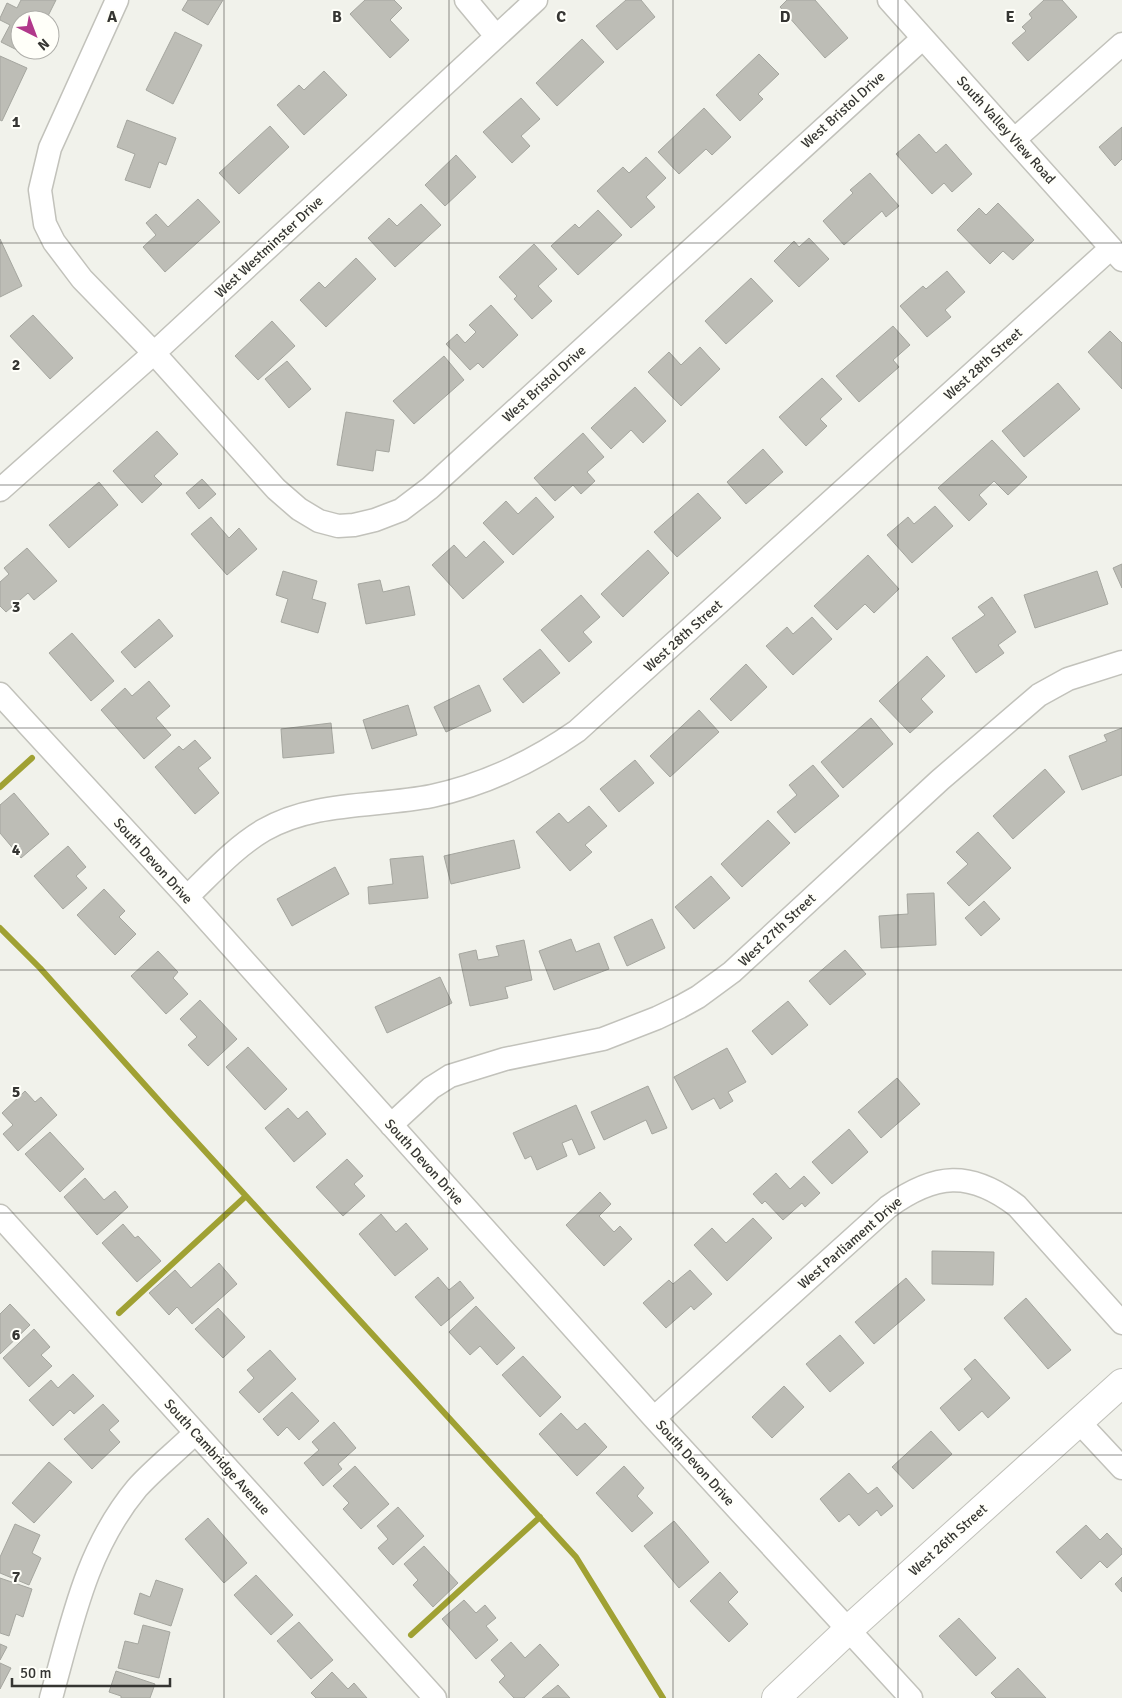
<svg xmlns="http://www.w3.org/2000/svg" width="1122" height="1698" font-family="Signika,sans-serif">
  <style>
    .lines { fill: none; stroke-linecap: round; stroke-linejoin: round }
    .stream { stroke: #a0a133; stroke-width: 6 }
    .building { fill: #bdbdb6; stroke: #a5a69f }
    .minor-casing { stroke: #c2c2bb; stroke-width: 25 }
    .major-casing { stroke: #c2c2bb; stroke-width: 30 }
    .minor { stroke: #fff; stroke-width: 22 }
    .major { stroke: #fff; stroke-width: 28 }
    .grid { fill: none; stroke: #353532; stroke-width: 1; stroke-opacity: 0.55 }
    .labels { text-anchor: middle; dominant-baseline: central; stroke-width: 4; stroke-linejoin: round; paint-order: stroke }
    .street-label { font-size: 14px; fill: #353532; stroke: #fffff9 }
    .grid-label { font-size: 16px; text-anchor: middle; font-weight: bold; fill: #353532; stroke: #fffff9; stroke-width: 4; stroke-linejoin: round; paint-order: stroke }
  </style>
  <rect width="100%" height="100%" fill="#f1f2eb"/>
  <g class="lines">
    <path class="stream" d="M0,787l32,-29
      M0,928l40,40 131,146 405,443 87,141
      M119,1313l127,-117
      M411,1635l129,-118"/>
  </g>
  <path class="building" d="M21,0h35l-10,20h-26v30h12l-3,6 -28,-14 9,-17 -10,-5v-2l7,-15 10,5z
    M188,0h35l-15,25 -26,-15z
    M365,0h29l8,8 -12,12 19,20 -19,18 -40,-44z
    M626,0h15l14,17 -38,33 -21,-24z
    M787,0h28l33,38 -23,20 -45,-51z
    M1044,0h18l15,17 -49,44 -16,-18 14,-12 -4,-4 10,-9 -3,-4z
    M175,32l27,13 -29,59 -27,-14z
    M582,39l22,23 -47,44 -21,-23z
    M759,54l20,20 -21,20 5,5 -23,22 -24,-26z
    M0,56l27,12 -25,53 -2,-1z
    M324,71l23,24 -43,40 -27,-30 22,-20 5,5z
    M521,98l19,21 -19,17 9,10 -18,17 -29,-31z
    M704,108l27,29 -19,18 -6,-6 -27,25 -21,-22z
    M127,120l49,18 -10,27 -7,-3 -9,26 -25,-8 10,-26 -18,-7z
    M270,126l19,21 -50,47 -20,-21z
    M1122,127v32l-7,7 -16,-19z
    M919,134l17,19 10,-9 26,30 -20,18 -8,-9 -12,11 -36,-40z
    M456,155l20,22 -31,29 -20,-21z
    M646,157l20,21 -20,19 9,10 -24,21 -34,-37 26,-24 6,6z
    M870,173l29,33 -13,11 -4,-6 -38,34 -21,-24 30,-28 -3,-3z
    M198,199l22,23 -55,50 -22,-25 13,-12 -10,-12 10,-9 12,13z
    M998,203l36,37 -21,20 -10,-9 -13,13 -33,-34 22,-22 7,7z
    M421,204l20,21 -46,42 -27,-29 21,-20 8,8z
    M598,210l24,25 -44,40 -27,-29 24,-22 4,4z
    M809,238l20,21 -30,28 -25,-26 20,-20 5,6z
    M0,239l22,47 -22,11z
    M534,244l23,25 -19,17 14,15 -20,18 -18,-20 3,-3 -18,-19z
    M356,258l20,21 -50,48 -26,-27 19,-18 6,6z
    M947,271l18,21 -20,18 6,7 -24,20 -27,-31 23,-20 3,3z
    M751,278l22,23 -47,43 -21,-23z
    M491,305l27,30 -35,33 -5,-5 -8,7 -24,-26 11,-10 8,9 11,-11 -7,-7z
    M33,315l40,43 -23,21 -40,-43z
    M272,321l23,25 -37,34 -23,-24z
    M893,326l17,19 -17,15 6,7 -40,35 -23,-26z
    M1110,331l12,12v46l-34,-37z
    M700,347l20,22 -39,37 -33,-34 21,-20 12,13z
    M444,356l20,24 -50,44 -21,-23z
    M287,361l24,28 -22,19 -24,-29z
    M822,378l20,21 -22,20 7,7 -21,20 -27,-29z
    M1058,383l22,26 -56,48 -22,-26z
    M635,387l31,34 -23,22 -12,-13 -20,19 -20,-21z
    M346,412l48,8 -5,32 -13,-2 -3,21 -36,-6z
    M157,431l21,23 -24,22 8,8 -20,19 -29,-32z
    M583,433l21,24 -17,15 8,9 -14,13 -8,-9 -18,16 -21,-23z
    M992,440l35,37 -19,18 -14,-14 -15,14 8,9 -18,17 -31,-33z
    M763,449l20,23 -37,32 -19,-22z
    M202,479l14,15 -17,15 -13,-16z
    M99,482l19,23 -49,43 -20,-23z
    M698,493l23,25 -44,39 -23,-25z
    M536,497l18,20 -41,38 -30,-32 23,-22 12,13z
    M935,506l18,20 -41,37 -25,-28 21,-18 6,7z
    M211,517l18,21 10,-10 18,21 -30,26 -36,-41z
    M484,541l20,21 -41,37 -31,-34 22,-20 12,13z
    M27,548l30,33 -23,19 -6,-7 -22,19 -6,-6v-24l9,-8 -5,-6z
    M648,550l21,23 -46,44 -22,-23z
    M868,555l31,34 -25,24 -9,-9 -28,26 -23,-24z
    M1122,564v24l-9,-20z
    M283,571l34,10 -5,18 14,4 -8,30 -37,-11 7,-23 -12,-4z
    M1097,571l11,33 -73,24 -11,-33z
    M380,580l3,12 26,-6 6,29 -49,9 -8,-40z
    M581,595l19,22 -17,15 9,10 -23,20 -28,-32z
    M992,597l24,35 -18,13 6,8 -28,20 -24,-35 33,-23 -7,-8z
    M812,617l20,22 -39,36 -27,-29 21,-19 6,7z
    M159,619l14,17 -38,32 -14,-16z
    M72,633l42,48 -23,20 -42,-48z
    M540,649l20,24 -37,30 -20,-24z
    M927,656l18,20 -24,23 12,13 -23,21 -31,-32z
    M746,664l21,23 -36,34 -21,-22z
    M149,681l21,25 -14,12 15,17 -27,24 -43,-49 24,-22 7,8z
    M479,685l12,26 -45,21 -12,-25z
    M408,705l9,30 -45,14 -9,-29z
    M699,710l20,22 -49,45 -20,-21z
    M871,718l22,26 -50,44 -22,-26z
    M331,723l3,30 -51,5 -2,-29z
    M1122,728v47l-40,15 -13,-34 38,-15 -3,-6z
    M195,740l16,18 -13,10 21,25 -24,21 -40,-47 24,-21 4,4z
    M635,760l19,23 -35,29 -19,-23z
    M813,765l26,31 -44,37 -18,-21 20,-17 -8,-10z
    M1045,769l20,23 -52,47 -20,-23z
    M14,793l35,41 -28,24 -21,-25v-28z
    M589,806l18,20 -22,19 7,7 -22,19 -34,-39 23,-19 9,10z
    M768,820l22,23 -48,44 -21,-23z
    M978,832l33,36 -42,38 -22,-23 21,-19 -12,-12z
    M514,840l6,28 -69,16 -7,-28z
    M68,846l18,21 -10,9 11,12 -24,21 -29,-33z
    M423,856l5,42 -59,6 -1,-17 25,-3 -3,-25z
    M335,867l14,27 -57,32 -15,-27z
    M711,876l19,22 -36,31 -19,-22z
    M104,889l21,22 -6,6 17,17 -21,21 -38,-40z
    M934,893l2,52 -55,3 -2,-32 29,-2 -1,-20z
    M984,901l16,18 -19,17 -16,-18z
    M652,919l13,29 -38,18 -13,-29z
    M571,939l5,13 23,-9 10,26 -55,21 -15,-39z
    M524,940l8,40 -27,7 3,11 -38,8 -11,-52 17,-4 2,10 21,-4 -3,-10z
    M845,950l21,24 -36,31 -21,-24z
    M158,951l20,21 -5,6 15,16 -22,20 -35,-38z
    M440,977l12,26 -65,30 -12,-26z
    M200,1000l37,39 -29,27 -20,-21 9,-8 -17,-18z
    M788,1001l20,24 -36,30 -20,-24z
    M248,1047l39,42 -22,21 -39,-43z
    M727,1048l19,34 -18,10 5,9 -13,8 -6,-11 -22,12 -18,-33z
    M897,1078l23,26 -39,34 -23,-26z
    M648,1086l19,42 -15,6 -6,-14 -42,20 -13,-28z
    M25,1091l10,11 6,-5 16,18 -39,36 -15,-17 10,-9 -11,-12z
    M576,1105l19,43 -16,7 -7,-16 -10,4 5,13 -30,14 -6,-14 -6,3 -12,-26z
    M288,1108l10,11 9,-8 19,23 -32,28 -29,-34z
    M849,1129l19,23 -36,32 -20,-22z
    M50,1132l34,37 -24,23 -35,-38z
    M347,1159l16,17 -9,8 11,12 -22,20 -27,-29z
    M776,1173l14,16 14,-13 16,17 -15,14 -3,-4 -19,17 -18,-19 -3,3 -9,-10z
    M85,1178l19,22 11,-9 13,16 -31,28 -33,-38z
    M600,1192l11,12 -12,12 15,16 6,-6 12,13 -28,27 -38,-41z
    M381,1214l15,18 10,-9 22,26 -33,27 -36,-42z
    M753,1218l19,20 -45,43 -33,-36 18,-17 14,15z
    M123,1224l12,14 3,-2 23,25 -24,21 -35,-39z
    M932,1251l62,1 -1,33 -61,-1z
    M219,1263l18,21 -45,40 -15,-17 -8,8 -20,-22 26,-23 16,18z
    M690,1270l22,24 -18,16 -3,-4 -25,22 -23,-25 26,-23 4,4z
    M438,1277l11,13 11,-9 14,17 -33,28 -26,-29z
    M906,1278l19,22 -51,44 -19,-22z
    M1026,1298l45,52 -23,19 -44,-51z
    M10,1304l20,21 -30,29v-40z
    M476,1306l39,42 -18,17 -17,-19 -10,9 -21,-23z
    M218,1308l27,29 -22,21 -28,-29z
    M34,1329l16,18 -9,8 11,11 -23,21 -26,-29z
    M840,1335l24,28 -34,29 -24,-28z
    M270,1350l26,29 -37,34 -20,-21 15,-14 -7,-8z
    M523,1356l38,41 -21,20 -38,-42z
    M975,1359l35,39 -22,20 -6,-7 -23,20 -19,-23 32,-29 -8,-10z
    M73,1374l21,22 -20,18 -4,-4 -17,16 -24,-26 22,-20 7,8z
    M784,1386l20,21 -32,31 -20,-21z
    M292,1392l27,29 -20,19 -12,-13 -9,9 -15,-17z
    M103,1404l16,17 -10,9 11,12 -28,27 -28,-30z
    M561,1413l16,17 8,-7 22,24 -30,29 -38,-42z
    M334,1422l22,26 -18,16 4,5 -19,17 -19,-23 15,-13 -7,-8z
    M931,1431l21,23 -39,35 -21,-22z
    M49,1462l23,20 -38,41 -22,-20z
    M355,1466l34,38 -28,25 -18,-20 6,-6 -16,-17z
    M624,1466l20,22 -7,8 16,17 -21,19 -36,-39z
    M849,1473l19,21 9,-7 16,19 -12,10 -4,-6 -18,16 -10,-12 -10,8 -19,-23z
    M398,1507l26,29 -31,29 -15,-17 10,-9 -11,-13z
    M208,1518l39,45 -23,20 -39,-44z
    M674,1521l35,41 -30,26 -35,-42z
    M15,1524l25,11 -8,18 9,5 -12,27 -29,-12v-16z
    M1086,1525l14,15 7,-7 15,16v5l-15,14 -7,-7 -19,18 -25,-27z
    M424,1546l34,37 -25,24 -20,-22 5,-5 -14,-16z
    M720,1572l18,20 -10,10 20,22 -19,18 -39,-41z
    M256,1575l37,40 -22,20 -37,-40z
    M1122,1577v15l-7,-8z
    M0,1578l32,11 -9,28 -7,-3 -7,22 -9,-3z
    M156,1580l27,9 -12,37 -37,-12 6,-21 10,4z
    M464,1600l12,13 9,-8 11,13 -10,8 12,14 -22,19 -34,-40z
    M959,1618l37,40 -20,18 -37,-40z
    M299,1622l34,38 -22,19 -34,-38z
    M143,1625l27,7 -11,46 -41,-10 7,-27 13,3z
    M511,1642l14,16 15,-14 19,21 -35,33h-10l-15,-16 6,-6 -14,-16z
    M0,1644l7,3 -7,13z
    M0,1663l11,5 -11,21z
    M1018,1668l28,30h-50l-5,-5z
    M116,1671l39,13 -5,14h-29v-2l-12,-4z
    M332,1672l16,17 6,-6 13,15h-51l-5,-5z
    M558,1685l12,13h-28z"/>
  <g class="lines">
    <g class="minor-casing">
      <path id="minor" d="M117,0l-67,148 -10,42 5,34 9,18 28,37 72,74 122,136 23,20 20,12 19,5 16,-1 21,-5 26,-10 29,-22 493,-450
        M466,0l30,36
        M889,0l233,260
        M1015,139l107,-95
        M0,490l154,-137 382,-353
        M0,694l187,203 467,521 257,280
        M187,897c24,-23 48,-50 77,-67 50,-29 113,-23 168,-34 51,-11 102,-35 145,-65l534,-483
        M391,1125l40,-37 19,-12 55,-17 98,-20 54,-21 23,-11 18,-10 34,-25 208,-192 99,-85 29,-16 54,-17
        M0,1216l435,482
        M654,1418l234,-211c47,-34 82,-37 129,-1l105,117
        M1079,1422l43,46
        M51,1698c21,-75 35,-149 86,-210 17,-19 40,-37 58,-55"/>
    </g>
    <g class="major-casing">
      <path id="major" d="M776,1698l72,-68 274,-247"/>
    </g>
    <use href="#minor" class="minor"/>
    <use href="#major" class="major"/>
  </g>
  <path class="grid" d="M224,0v1698M449,0v1698M673,0v1698M898,0v1698M0,243h1122M0,485h1122M0,728h1122M0,970h1122M0,1213h1122M0,1455h1122"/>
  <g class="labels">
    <g class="street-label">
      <text transform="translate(843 110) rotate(-42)">West Bristol Drive</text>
      <text transform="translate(1006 130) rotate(48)">South Valley View Road</text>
      <text transform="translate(269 247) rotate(-43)">West Westminster Drive</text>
      <text transform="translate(983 364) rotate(-42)">West 28th Street</text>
      <text transform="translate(544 384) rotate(-42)">West Bristol Drive</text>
      <text transform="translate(683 636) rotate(-42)">West 28th Street</text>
      <text transform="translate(153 861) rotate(48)">South Devon Drive</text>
      <text transform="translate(777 930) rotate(-43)">West 27th Street</text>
      <text transform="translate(424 1162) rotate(48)">South Devon Drive</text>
      <text transform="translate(850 1243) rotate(-41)">West Parliament Drive</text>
      <text transform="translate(217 1457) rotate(48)">South Cambridge Avenue</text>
      <text transform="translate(695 1463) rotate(48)">South Devon Drive</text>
      <text transform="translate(948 1540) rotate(-42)">West 26th Street</text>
    </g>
  </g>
  <g class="grid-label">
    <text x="112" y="22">A</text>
    <text x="337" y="22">B</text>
    <text x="561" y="22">C</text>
    <text x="785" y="22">D</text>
    <text x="1010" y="22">E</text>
    <text x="16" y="127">1</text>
    <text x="16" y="370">2</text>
    <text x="16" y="612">3</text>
    <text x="16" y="855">4</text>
    <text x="16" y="1097">5</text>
    <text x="16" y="1340">6</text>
    <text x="16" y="1582">7</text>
  </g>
  <g transform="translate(35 35) rotate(138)"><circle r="24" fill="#fffff9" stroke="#aeaea9"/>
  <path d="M0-4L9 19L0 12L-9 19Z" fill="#b1388b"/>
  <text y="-8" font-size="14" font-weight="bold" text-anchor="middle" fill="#353532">N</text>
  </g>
  <path d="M12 1678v8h158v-8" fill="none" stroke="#353532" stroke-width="2.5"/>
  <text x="20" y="1678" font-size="15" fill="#353532" stroke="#fffff9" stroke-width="4" paint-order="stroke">50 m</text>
</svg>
